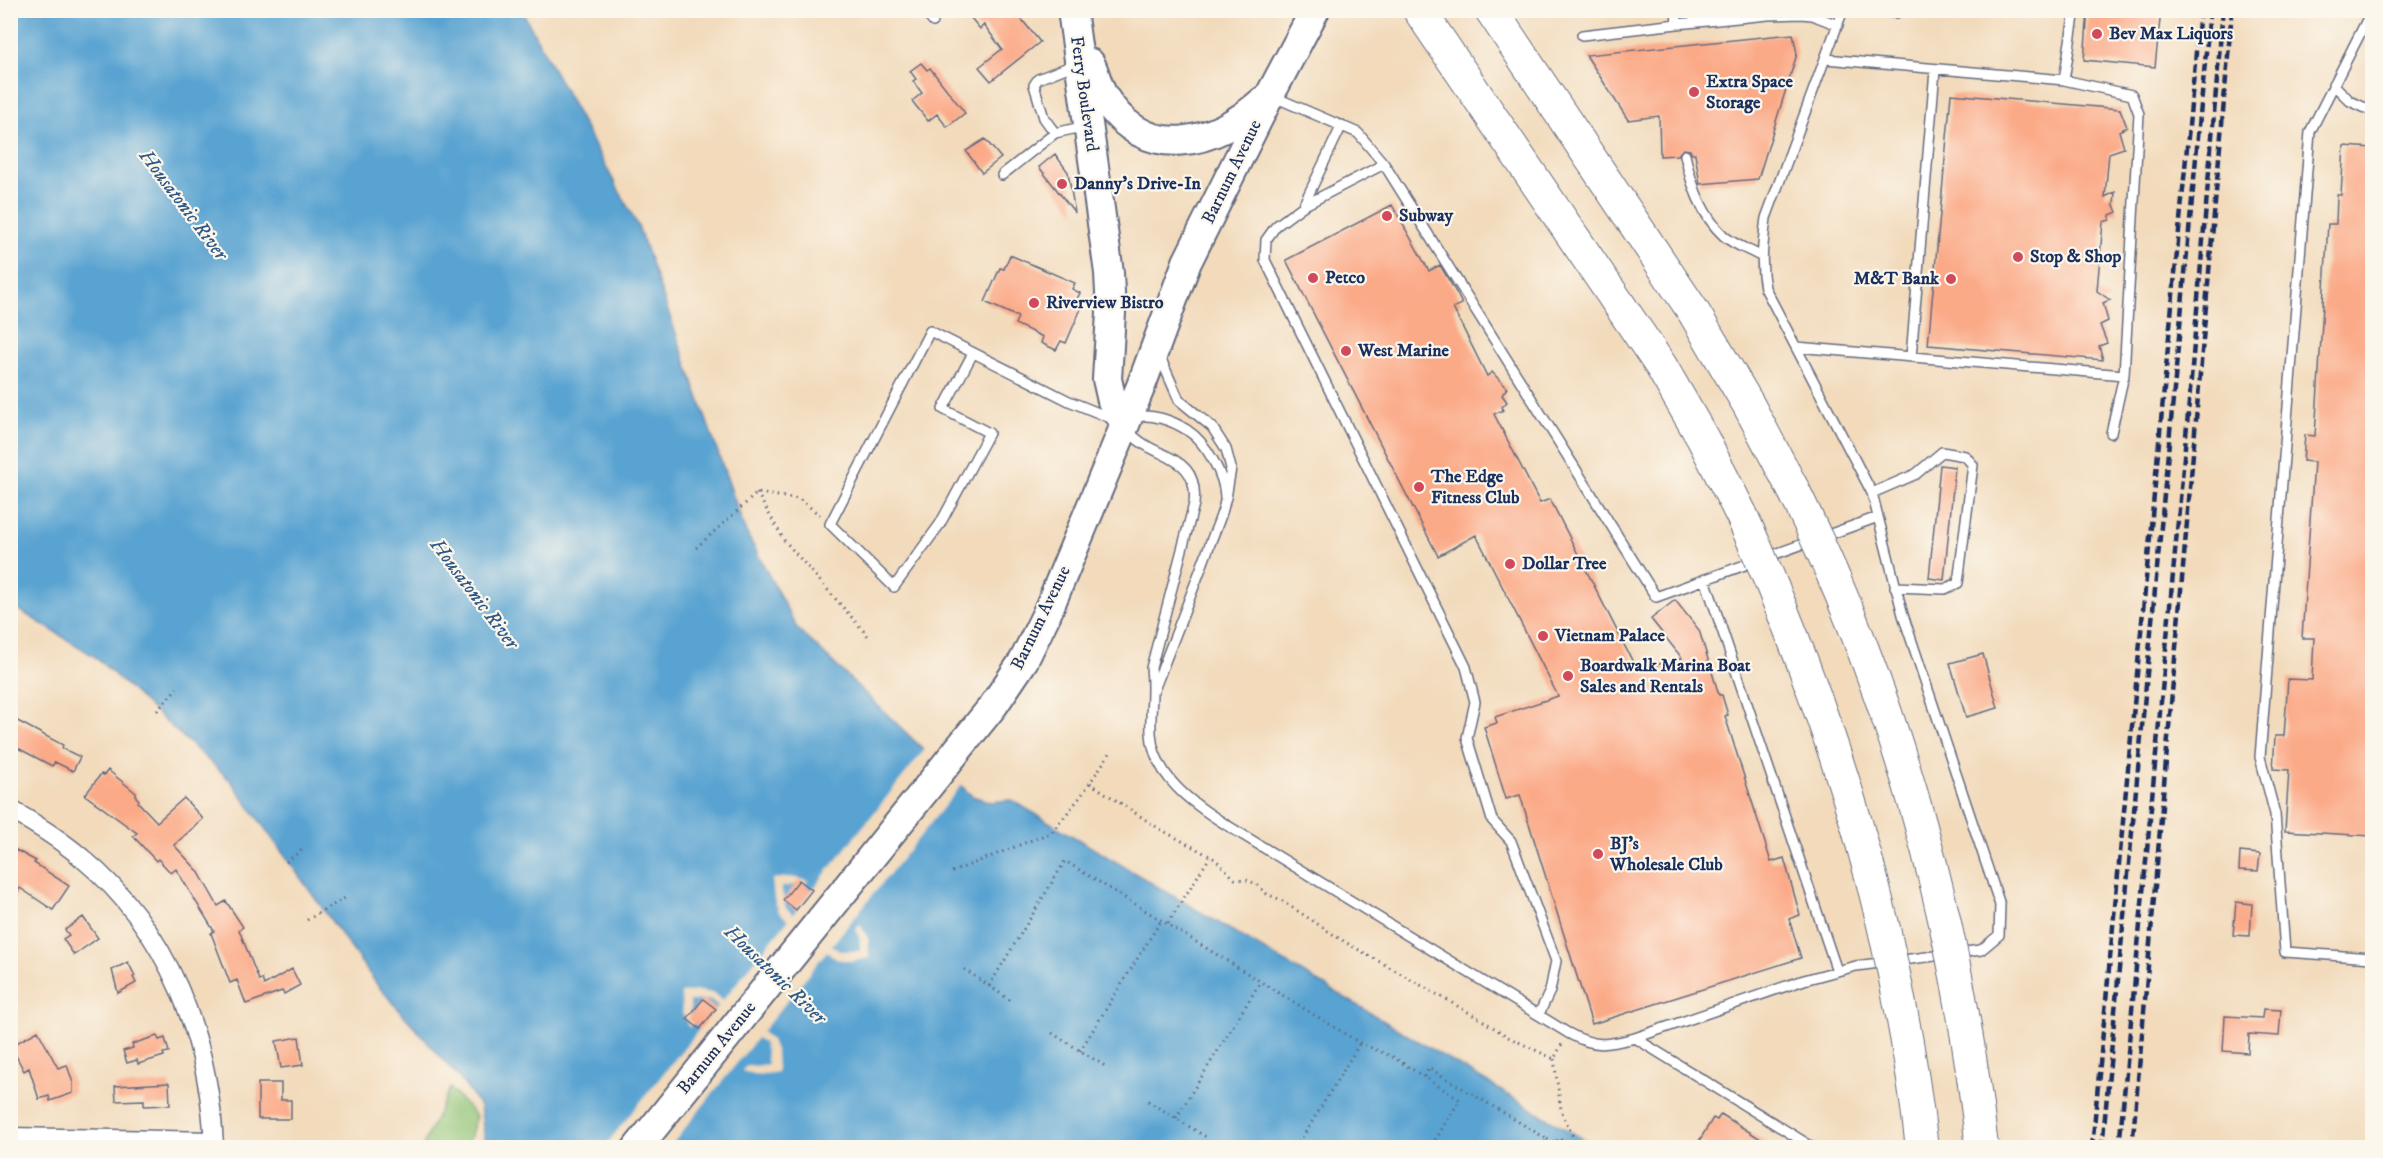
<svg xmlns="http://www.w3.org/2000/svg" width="2383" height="1158" font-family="'IM FELL DW Pica',serif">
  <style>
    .green { fill: #90c375; stroke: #56796a; stroke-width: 1.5 }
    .water { fill: #59a3d1; stroke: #3a6998; stroke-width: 1.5 }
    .pier { fill: #f2dabb }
    .building { fill: #fbaa88 }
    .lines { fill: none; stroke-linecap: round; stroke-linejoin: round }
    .service-casing { stroke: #666b7f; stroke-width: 12 }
    .minor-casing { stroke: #666b7f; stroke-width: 21 }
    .primary-casing { stroke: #666b7f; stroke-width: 32 }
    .motorway-casing { stroke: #666b7f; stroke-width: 34 }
    .path { stroke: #666b7f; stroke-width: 3; stroke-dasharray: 1.5 4.5; stroke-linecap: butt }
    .service { stroke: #fff; stroke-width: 9 }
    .minor { stroke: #fff; stroke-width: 18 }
    .primary { stroke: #fff; stroke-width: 28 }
    .motorway { stroke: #fff; stroke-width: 32 }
    .rail { stroke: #1b2f5e; stroke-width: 4.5; stroke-dasharray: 9 4.5; stroke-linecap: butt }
    .motorway-bridge-casing { stroke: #666b7f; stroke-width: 34; stroke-linecap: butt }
    .motorway-bridge { stroke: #fff; stroke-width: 32 }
    .poi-dot { fill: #d1495b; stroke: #fbf7ec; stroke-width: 2 }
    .labels { text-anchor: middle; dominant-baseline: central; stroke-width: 4.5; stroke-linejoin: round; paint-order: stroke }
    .poi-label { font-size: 18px; font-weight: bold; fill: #1b2f5e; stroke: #fbf7ec; text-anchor: start }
    .street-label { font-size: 18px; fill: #1b2f5e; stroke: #fbf7ec }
    .water-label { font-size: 20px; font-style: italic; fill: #315886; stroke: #fbf7ec }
  </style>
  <rect width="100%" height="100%" fill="#fbf7ec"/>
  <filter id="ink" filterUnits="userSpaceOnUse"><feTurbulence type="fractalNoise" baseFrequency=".0167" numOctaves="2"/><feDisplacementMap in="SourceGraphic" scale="12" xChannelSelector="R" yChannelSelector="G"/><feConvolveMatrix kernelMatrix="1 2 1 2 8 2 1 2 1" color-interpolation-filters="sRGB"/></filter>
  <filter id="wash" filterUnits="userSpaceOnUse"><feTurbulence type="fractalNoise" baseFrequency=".008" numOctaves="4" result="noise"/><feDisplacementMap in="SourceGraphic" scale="24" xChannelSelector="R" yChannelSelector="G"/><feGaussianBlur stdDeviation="1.35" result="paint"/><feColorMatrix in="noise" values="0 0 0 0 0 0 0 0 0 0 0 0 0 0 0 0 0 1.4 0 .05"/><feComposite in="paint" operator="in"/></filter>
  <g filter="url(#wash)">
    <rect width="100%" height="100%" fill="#f2dabb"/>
    <path class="green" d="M450,1088l26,28 -8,31h-46z"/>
    <path class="water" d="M10,11h512l116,215 108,306 51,96 175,168 19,6 21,-2 584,347h-1110l-6,-41 -19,-26 -82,-93 -148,-206 -137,-125 -83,-51z"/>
    <path class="pier" d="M926,748l37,35 -131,162 7,6h21v-12l-4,-10 4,-5 8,15 1,19 -18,3 -15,-2 -9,-8 -65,81 9,8 5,13 1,19 -18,3 -17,-4 5,-6 10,1 11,-2 -4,-21 -7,-5 -88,110 -65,-1 114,-141 -7,-6 -21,1v12l4,9 -5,6 -7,-16 -1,-19 18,-2 14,2 10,7 65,-80 -9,-8 -5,-14 -2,-19 19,-2 17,4 -5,6 -10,-2 -12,2 5,21 7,6z"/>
    <g id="blocks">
      <path class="building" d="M973,10h41l26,32 -49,39 -12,-14 23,-18 -18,-24 -4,4 -9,-11 5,-4z
        M2088,10h73l-6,57 -71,-7z
        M1793,34l4,20 -39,125 -58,5 -5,-30h-3l-2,-4 -7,-1 -5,6 -18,1 -1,-40 -31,4 -42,-65z
        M921,63l6,7 3,-2 35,45 -18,14 -10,-13 -9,7 -16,-20 10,-8 -9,-12 3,-2 -6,-8z
        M1951,94l169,15 7,18 -8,4 5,17 -15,5 -4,44 10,-5 -1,13 3,7 -7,3v5l-7,2 -6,69 13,9 -7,3 5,18 -8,4 7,18 -8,3 4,14 -175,-15z
        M985,139l16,19 -19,15 -16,-22z
        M2344,146l29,2v688l-88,-5 4,-61 -16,-1 2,-33h9l4,-57 24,1 2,-42h-12l12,-176 -11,-1 2,-26 10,1 13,-212h8l1,-29h4z
        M1055,154l13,18 7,41 -36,-46z
        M1392,205l37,66 11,-6 17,29 5,10 -9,4 34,68 5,-4 15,16 -5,7 5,7 -5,5 1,3 -9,4 46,89 10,-4 87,171 45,-12 -31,-39 24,-19 24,30 20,65h3l6,20 -3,1 46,146 13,-4 16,57 -11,4 12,39 -209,66 -72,-229 -14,4 -22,-72 13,-4 -2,-6 63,-21 -82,-161 -38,21 -152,-296z
        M1010,255l65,28 -3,6 8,4 -4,8 7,3 -17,39 -5,-2 -5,9 -15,-7 2,-6 -28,-13 3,-7 -33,-15 15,-34 4,1z
        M1940,465l15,2 -11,113 -15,-2z
        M1983,654l15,54 -32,9 -16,-54z
        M10,717l53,28 -1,3 18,9 -7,14 -18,-9 -3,4 -42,-22z
        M108,770l28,23v4l3,3 -1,2 19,20 27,-24 19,21 -29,26 24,26 20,35 8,-5 17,26 -4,3 20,50 3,-1 2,6 28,-16 8,16 -16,9 -2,-3 -36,13 -9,-24 -7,3 -19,-50 3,-2 -38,-62 -5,4 -13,-14 -2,2 -23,-25 4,-3 -52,-38 16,-21 3,1z
        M16,850l20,11 -2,2 35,23 -16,24 -33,-22 -10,18v-46z
        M2240,852l20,2 -2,17 -19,-1z
        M799,880l13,10 -16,20 -13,-10z
        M2236,902l16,2 -2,32 -17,-1z
        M83,917l15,21 -24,17 -11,-16 6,-4 -4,-5z
        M128,962l7,14 -2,1 3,6 -18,10 -6,-23z
        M703,999l13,10 -16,20 -13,-10z
        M2263,1009l18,1 -2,26 -30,-2 -1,19 -25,-2 2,-35 37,2z
        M38,1031l20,37 9,-3 6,18v10l-23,8 -1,-5 -10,3 -10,-31 -5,3 -13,-25z
        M157,1036l2,4 6,-2 4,14 -6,1 1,3 -26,8 -1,-4 -10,3 -4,-12 10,-3 -1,-4z
        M299,1037l4,28 -22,3 -5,-27z
        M169,1083l1,22 -26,1v-6l-28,1 -1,-15z
        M258,1083h23v17h10v19h-33z
        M1721,1114l54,34h-66l-10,-7 14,-23 4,2z"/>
    </g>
  </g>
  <g filter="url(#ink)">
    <use href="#blocks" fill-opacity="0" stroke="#666b7f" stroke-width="1.5"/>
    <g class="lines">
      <g class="service-casing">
        <path id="service" d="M924,10l9,12
          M1676,10l1,14 91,-9 33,-1 11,1 26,10
          M1873,10l23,3 1,-3
          M2372,10l-62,122 -50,625 15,57 10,138 87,6
          M1582,35l95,-11
          M1076,64l-38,15 -4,6 10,33 11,15 31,-7
          M2064,80l11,-70
          M2333,84l17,17 22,10
          M1272,96l86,37 26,31 -81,42
          M1342,125l-39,81 -27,20 -10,14 -1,20 201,407 9,35 -8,36 25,82 19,21 45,120 -6,30 -11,23
          M1685,155c6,29 16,60 39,81 10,9 26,14 38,21
          M1384,164l272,433 222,-80
          M1002,175l53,-42
          M1796,347l328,28 15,-261 -7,-19 -68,-15 -238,-21
          M973,353l-30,56 46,24 -49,91 -46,63 -64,-63 100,-193 139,70 44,18
          M1160,357l19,43 33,27 14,22 5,19 -5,30
          M1911,357l24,-287
          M1134,418c16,-6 39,3 53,12 19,12 39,47 38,70 -1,12 -11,32 -15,44 -18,49 -37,97 -56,146
          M1128,430c24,31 72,21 66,74l-43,164c3,24 -1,43 0,65 2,43 42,71 74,91l343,209c27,15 39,12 67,5l169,-58 52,-14 125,-16 18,-15 1,-30 -97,-290 -31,-122 -107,-205c-5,-24 -2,-46 1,-70l77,-208
          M2111,433l13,-58
          M1872,493l44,-19 26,-22 23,4 8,9 -15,118 -13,6 -50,-2
          M1705,579l132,392
          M1635,1038l179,110"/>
      </g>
      <g class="minor-casing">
        <path id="minor" d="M10,809c25,15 50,30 72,49 86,71 128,180 132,290
          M10,1137l204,4"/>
      </g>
      <g class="primary-casing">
        <path id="primary" d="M1072,10l37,263 2,40 -4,66 5,22 13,23
          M1090,63c6,11 7,23 14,34 42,67 110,48 159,4
          M637,1148l356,-442 31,-46 23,-47 94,-227 46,-124 83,-167 45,-85"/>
      </g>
      <g class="motorway-casing">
        <path id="motorway" d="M1419,10l242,356 42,73 39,77
          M1491,10l202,301 55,93 46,87"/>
      </g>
      <path class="path" d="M757,493l27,47 84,96
        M696,548l61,-55 42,6 21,16
        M157,711l20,-23
        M1090,783l68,45 57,31 20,20 12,1 9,4 11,10 14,6 64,42 137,78 26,17 46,22 8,-15
        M286,862l17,-13
        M952,872l100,-40 29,-36 31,-46
        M307,920l38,-22
        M1168,923l42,-66
        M964,969l46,31
        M989,986l76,-125 295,182 33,14 67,43 -30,48
        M1052,1033l56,35
        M1080,1051l82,-132
        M1554,1059l7,51 17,38
        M1425,1077l4,-9 118,71 -4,6 3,3
        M1148,1101l58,36
        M1176,1118l85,-137
        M1547,1139l9,4 2,-5 15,10
        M1296,1148l64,-105
        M1685,1148l1,-2"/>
      <use href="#service" class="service"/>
      <use href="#minor" class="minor"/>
      <use href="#primary" class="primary"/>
      <use href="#motorway" class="motorway"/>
      <path class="rail" d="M2092,1148l108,-1138
        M2102,1148l108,-1138
        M2119,1148l68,-723 36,-415
        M2132,1148l100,-1138"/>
      <g class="motorway-bridge-casing">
        <path id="motorway-bridge" d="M1794,491c101,206 163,429 188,657
          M1742,516c91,203 155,410 180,632"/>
      </g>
      <use href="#motorway-bridge" class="motorway-bridge"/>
    </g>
  </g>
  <g class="poi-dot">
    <circle cx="2097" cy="34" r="6"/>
    <circle cx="1694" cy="92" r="6"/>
    <circle cx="1062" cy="184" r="6"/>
    <circle cx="1387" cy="216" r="6"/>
    <circle cx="2018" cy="257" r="6"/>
    <circle cx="1313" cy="278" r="6"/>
    <circle cx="1951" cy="279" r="6"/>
    <circle cx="1034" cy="303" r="6"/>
    <circle cx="1346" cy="351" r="6"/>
    <circle cx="1419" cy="487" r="6"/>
    <circle cx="1510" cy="564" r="6"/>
    <circle cx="1543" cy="636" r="6"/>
    <circle cx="1568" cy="676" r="6"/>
    <circle cx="1598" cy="854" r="6"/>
  </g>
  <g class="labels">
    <g class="poi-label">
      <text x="2109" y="34">Bev Max Liquors</text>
      <text x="1706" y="82">Extra Space<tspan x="1706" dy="21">Storage</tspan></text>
      <text x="1074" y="184">Danny's Drive-In</text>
      <text x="1399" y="216">Subway</text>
      <text x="2030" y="257">Stop &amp; Shop</text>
      <text x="1325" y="278">Petco</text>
      <text x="1939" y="279" text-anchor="end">M&amp;T Bank</text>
      <text x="1046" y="303">Riverview Bistro</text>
      <text x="1358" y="351">West Marine</text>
      <text x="1431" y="477">The Edge<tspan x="1431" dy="21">Fitness Club</tspan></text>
      <text x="1522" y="564">Dollar Tree</text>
      <text x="1555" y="636">Vietnam Palace</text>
      <text x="1580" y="666">Boardwalk Marina Boat<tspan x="1580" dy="21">Sales and Rentals</tspan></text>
      <text x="1610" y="844">BJ's<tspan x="1610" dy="21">Wholesale Club</tspan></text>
    </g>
    <g class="street-label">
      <text transform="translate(1084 94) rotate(82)">Ferry Boulevard</text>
      <text transform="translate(1232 172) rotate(-64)">Barnum Avenue</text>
      <text transform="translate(1041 618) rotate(-64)">Barnum Avenue</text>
      <text transform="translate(717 1048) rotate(-51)">Barnum Avenue</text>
    </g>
    <g class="water-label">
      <text transform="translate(183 205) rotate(53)">Housatonic River</text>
      <text transform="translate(474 594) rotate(53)">Housatonic River</text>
      <text transform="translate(775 975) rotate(44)">Housatonic River</text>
    </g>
  </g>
  <rect width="2383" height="1158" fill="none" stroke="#fbf7ec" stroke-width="36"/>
</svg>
